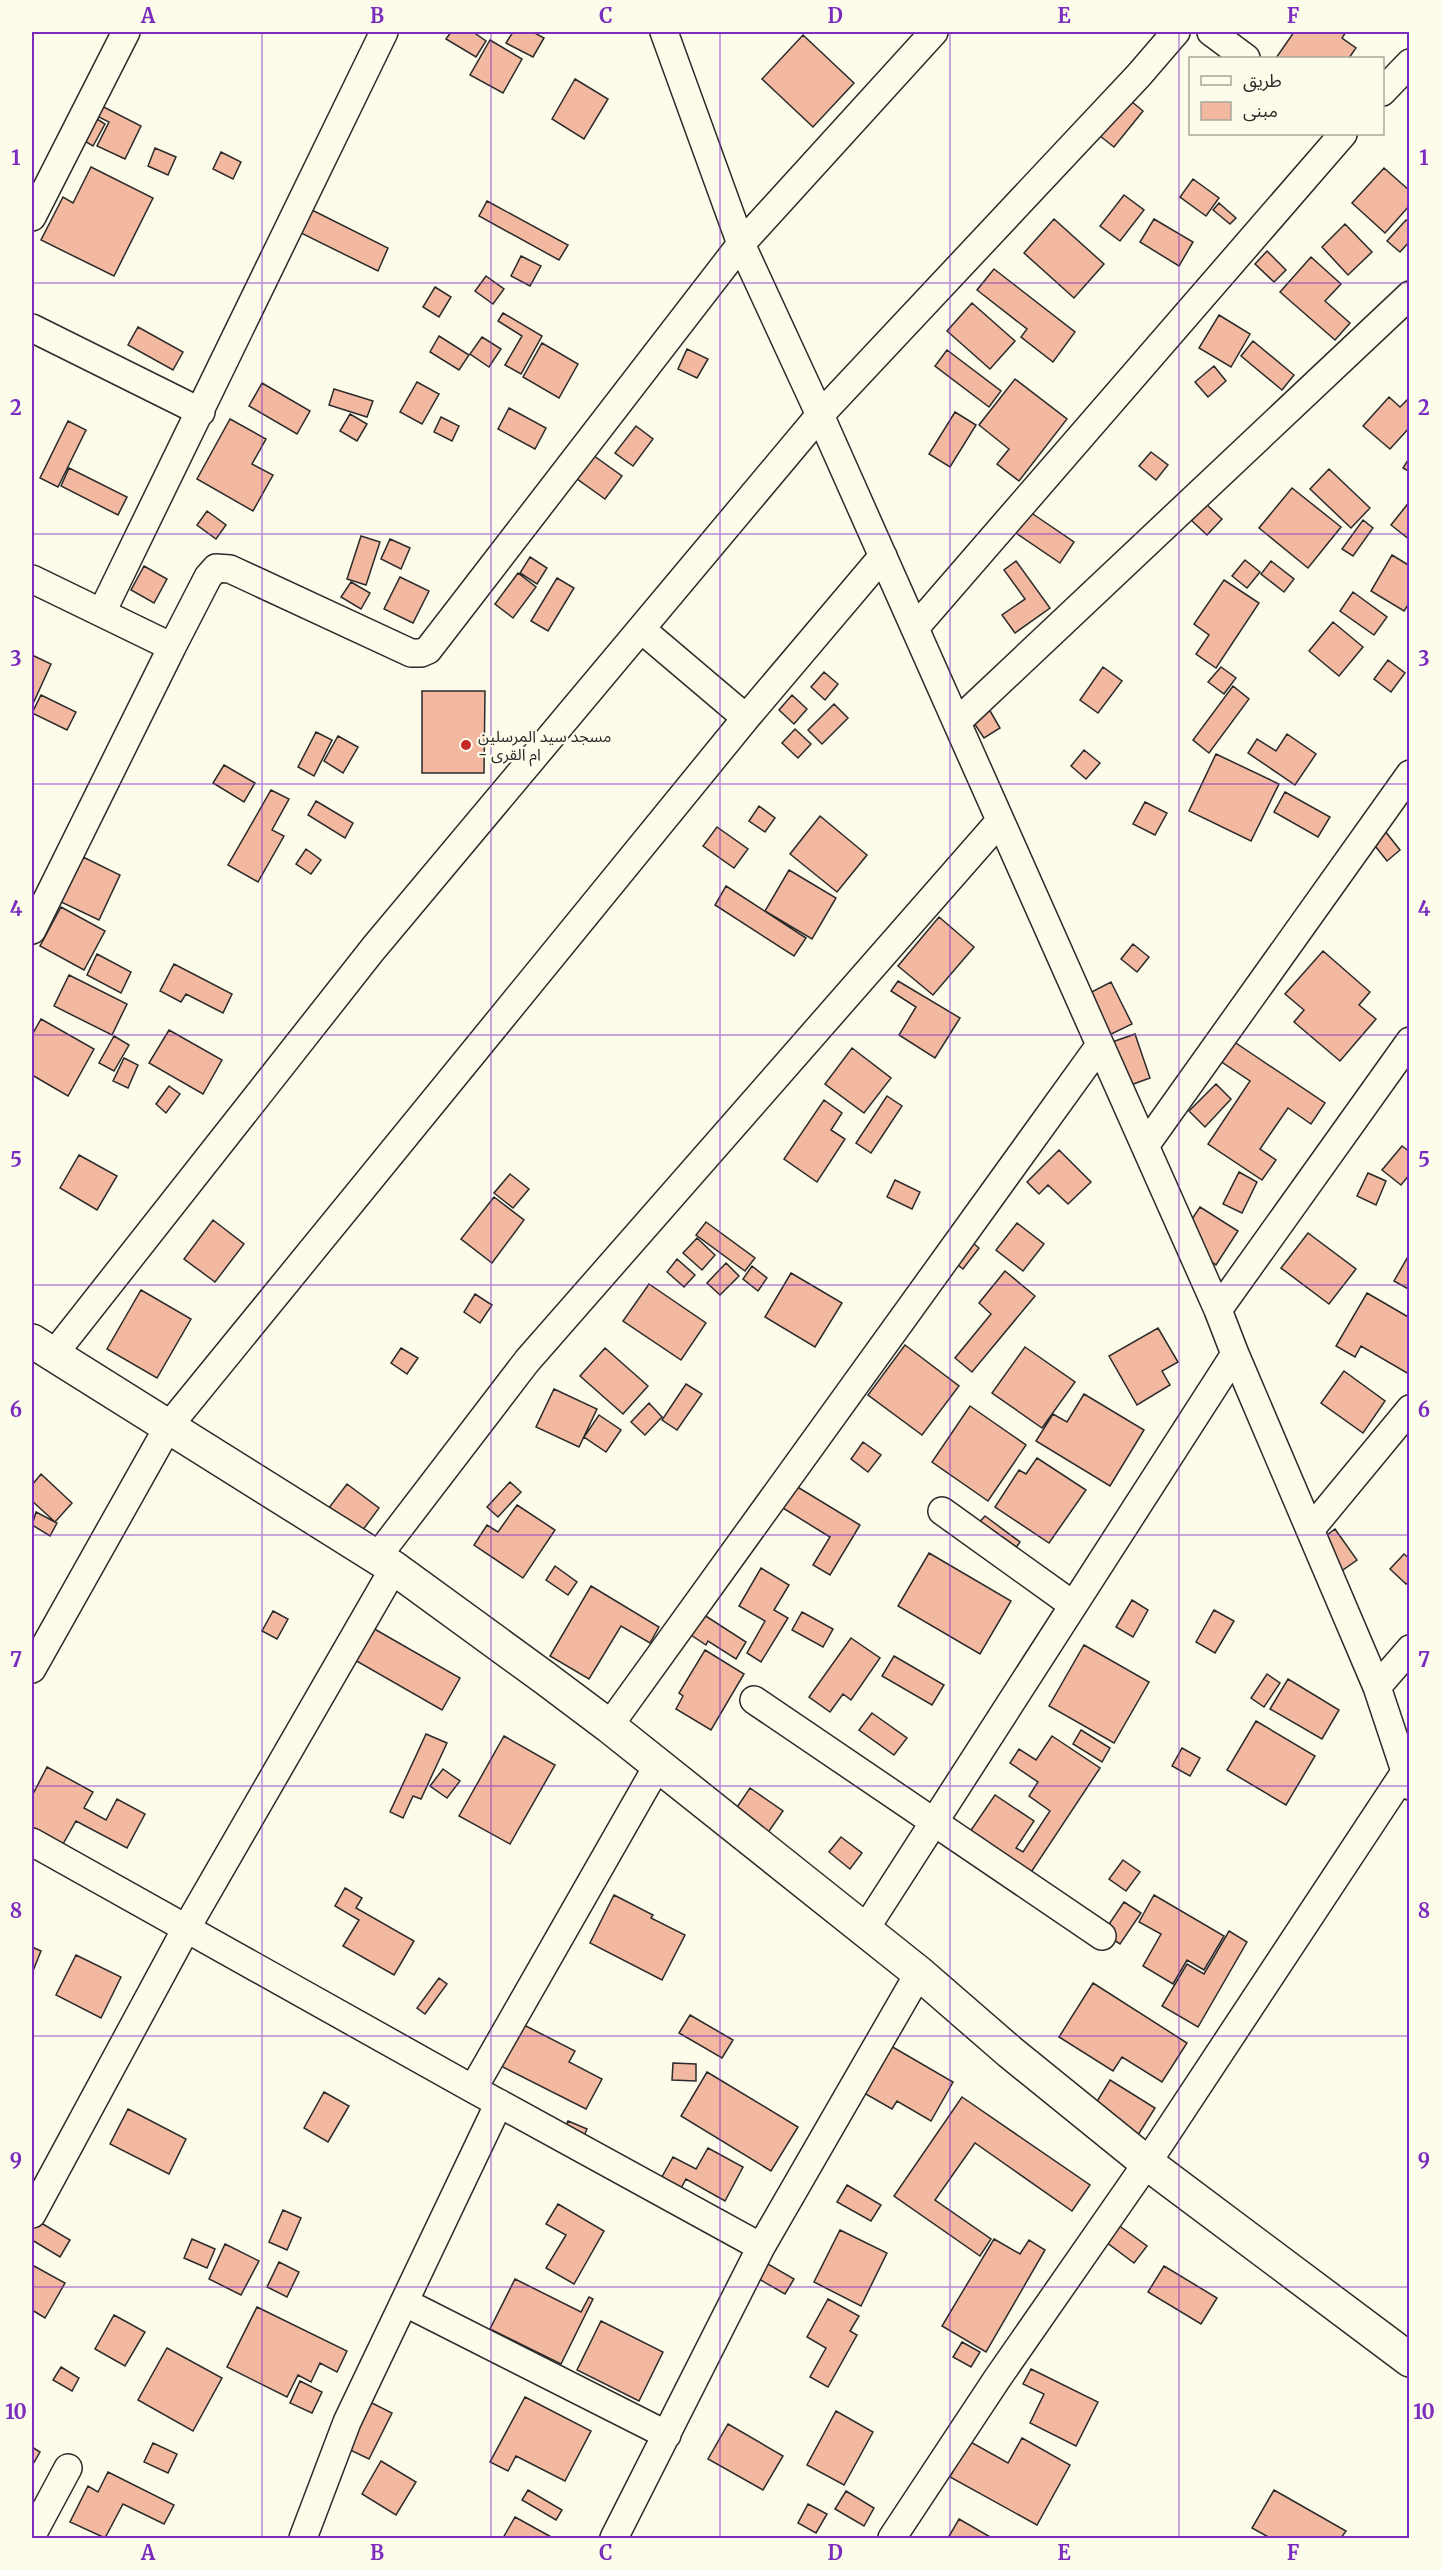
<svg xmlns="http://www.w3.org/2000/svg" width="1441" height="2570" font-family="Merriweather,'Noto Sans Arabic',serif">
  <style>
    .building { fill: #f2b8a0; stroke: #2b2b2b; stroke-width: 1.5 }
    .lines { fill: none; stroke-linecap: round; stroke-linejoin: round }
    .street-casing { stroke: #2b2b2b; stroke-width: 30 }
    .secondary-casing { stroke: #2b2b2b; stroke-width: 36 }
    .street { stroke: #fdfbea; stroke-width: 27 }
    .secondary { stroke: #fdfbea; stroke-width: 33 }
    .grid { fill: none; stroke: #7b2cbf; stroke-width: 1.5; stroke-opacity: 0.55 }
    .poi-dot { fill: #c62828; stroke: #fdfbea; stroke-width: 2 }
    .labels { text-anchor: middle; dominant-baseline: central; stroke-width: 4.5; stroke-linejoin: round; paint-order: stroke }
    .poi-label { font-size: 16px; fill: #2b2b2b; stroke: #fdfbea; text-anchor: start }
    .neatline { fill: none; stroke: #7b2cbf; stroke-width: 2 }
    .grid-label { font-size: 20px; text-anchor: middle; font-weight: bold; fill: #7b2cbf }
  </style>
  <rect width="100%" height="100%" fill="#fdfbea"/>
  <path class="building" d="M451,32h22l13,9 -10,16 -30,-18z
    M513,32h20l11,6 -11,19 -27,-14z
    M1294,32h52l-4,6 14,10 -7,10h-73z
    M803,35l51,48 -41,44 -51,-48z
    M490,40l32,19 -19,34 -33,-18z
    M575,79l33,20 -24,40 -32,-20z
    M1125,96l18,15 -29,36 -19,-15z
    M92,101l49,25 -16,33 -28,-13 12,-24 -22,-11z
    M89,114l16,10 -12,22 -17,-10z
    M155,148l21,9 -8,18 -20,-9z
    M221,152l20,10 -8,17 -20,-10z
    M91,167l62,31 -39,78 -73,-36 22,-43 10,6z
    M1384,168l26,23v14l-25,28 -33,-30z
    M1193,179l26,19 -13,18 -26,-19z
    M1124,195l20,15 -24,31 -20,-15z
    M487,201l81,44 -9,15 -80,-44z
    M1219,203l17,15 -6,6 -17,-14z
    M306,207l82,41 -10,23 -83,-41z
    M1054,219l50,45 -30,34 -50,-45z
    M1154,219l39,23 -14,24 -39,-24z
    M1406,220l4,3v18l-10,11 -13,-11z
    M1345,224l27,28 -24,23 -26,-28z
    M1267,251l19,19 -12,12 -19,-18z
    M521,256l20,10 -11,20 -19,-10z
    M1311,257l30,27 -16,17 25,22 -15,17 -55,-48z
    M994,269l81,63 -22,30 -32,-25 6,-8 -50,-39z
    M486,276l18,13 -11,15 -18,-13z
    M435,287l16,10 -12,20 -16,-10z
    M972,303l43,38 -25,28 -43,-38z
    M503,313l39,23 -21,38 -16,-9 17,-29 -24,-15z
    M1219,315l31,19 -19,33 -32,-19z
    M138,327l45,25 -10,18 -45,-25z
    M439,336l30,19 -10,15 -29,-18z
    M482,337l19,12 -12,18 -19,-13z
    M1253,341l41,34 -12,15 -41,-34z
    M542,343l36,21 -19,34 -36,-21z
    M687,349l21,10 -11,19 -19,-9z
    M947,350l54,41 -12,16 -54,-41z
    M1214,366l12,15 -18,16 -13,-15z
    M1015,379l52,40 -48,62 -22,-17 12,-15 -30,-24z
    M417,382l22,12 -17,30 -22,-12z
    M262,383l48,28 -13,23 -48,-28z
    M334,389l39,12 -6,16 -38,-12z
    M1389,397l11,10 10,-10v30l-20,22 -27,-23z
    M509,408l37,20 -11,21 -37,-20z
    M955,412l21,13 -26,42 -21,-13z
    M350,414l17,10 -10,17 -17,-10z
    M441,417l18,9 -7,15 -18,-9z
    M230,419l36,20 -14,25 21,11 -20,36 -56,-32z
    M68,421l18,9 -28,57 -18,-9z
    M636,426l17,13 -20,27 -18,-13z
    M1151,452l17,13 -12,15 -17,-14z
    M590,453l32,23 -17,23 -32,-23z
    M1410,457v15l-7,-4z
    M69,468l58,29 -9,18 -57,-29z
    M1329,469l41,39 -19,20 -41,-39z
    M1292,488l49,39 -33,41 -49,-40z
    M1410,501v39l-19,-15z
    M1205,503l17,16 -15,16 -17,-16z
    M1027,510l47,32 -14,21 -47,-32z
    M207,511l19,14 -10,14 -19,-14z
    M1363,520l10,8 -20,28 -11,-7z
    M361,536l19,6 -14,43 -19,-6z
    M390,539l20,9 -9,21 -20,-10z
    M1392,555l18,11v36l-6,9 -33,-20z
    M530,557l17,11 -10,16 -17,-11z
    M1245,560l15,12 -13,16 -15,-12z
    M1016,561l34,47 -35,25 -13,-18 23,-16 -21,-29z
    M1271,561l23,18 -10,13 -23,-18z
    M144,566l23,13 -13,24 -23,-13z
    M518,573l18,14 -23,31 -18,-14z
    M400,577l29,14 -16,32 -29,-14z
    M557,578l17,10 -26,43 -17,-10z
    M1224,580l35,23 -43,65 -20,-14 13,-19 -15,-11z
    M351,582l19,11 -9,16 -20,-12z
    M1353,592l34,25 -13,18 -34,-24z
    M1333,622l30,25 -24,29 -30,-25z
    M32,655l19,9 -19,42z
    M1388,660l17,13 -14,19 -17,-13z
    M1103,667l19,14 -24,32 -18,-13z
    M1221,667l15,11 -12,16 -16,-12z
    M824,672l14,12 -13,16 -14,-13z
    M1233,686l16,13 -40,54 -16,-13z
    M422,691h63l-1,82h-62z
    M41,695l35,17 -9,18 -35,-17z
    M792,695l15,14 -13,15 -15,-14z
    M834,704l14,14 -26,26 -14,-14z
    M989,709l11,19 -16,10 -12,-18z
    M795,729l16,15 -13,14 -16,-15z
    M316,732l16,8 -18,36 -16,-9z
    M1287,734l29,20 -21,31 -47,-32 9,-14 19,12z
    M338,736l20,11 -15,26 -19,-12z
    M1084,750l16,13 -14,16 -15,-13z
    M1216,754l63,30 -28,57 -62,-30z
    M224,765l31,18 -11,19 -31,-19z
    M271,790l18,9 -17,31 12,6 -26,46 -30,-17z
    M1285,792l45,25 -12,20 -44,-25z
    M316,801l37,22 -8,15 -37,-23z
    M1145,802l22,11 -12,22 -22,-11z
    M759,806l16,12 -10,14 -16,-11z
    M820,816l47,39 -30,37 -47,-38z
    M717,827l31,22 -14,19 -31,-22z
    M1385,831l15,19 -13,11 -15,-19z
    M306,849l15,11 -10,14 -15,-10z
    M83,857l37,18 -21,45 -38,-18z
    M789,870l47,28 -24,41 -47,-28z
    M726,886l80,52 -12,18 -79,-51z
    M61,907l44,24 -21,39 -44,-24z
    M939,917l35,30 -41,48 -35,-29z
    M1133,944l16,13 -12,15 -16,-13z
    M1323,951l47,41 -11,13 17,14 -36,42 -46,-39 10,-12 -19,-16z
    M97,954l34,18 -10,21 -34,-18z
    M174,964l58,30 -9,19 -37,-19 -5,8 -21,-11z
    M69,975l58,29 -15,31 -58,-29z
    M898,981l62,37 -25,40 -36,-23 17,-28 -25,-16z
    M1111,982l21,42 -33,16 -21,-41z
    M41,1019l53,30 -26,47 -36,-21v-40z
    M169,1030l53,30 -19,34 -54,-31z
    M1135,1034l15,44 -36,13 -16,-44z
    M114,1036l15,9 -15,26 -15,-8z
    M1227,1037l98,66 -14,21 -23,-16 -28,41 16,11 -14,20 -54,-36 42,-63 -36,-24z
    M852,1048l39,30 -27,35 -39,-29z
    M124,1058l14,7 -10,23 -15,-7z
    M1216,1084l15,15 -26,28 -16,-16z
    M169,1086l11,8 -14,19 -10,-9z
    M887,1096l15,10 -31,47 -15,-10z
    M824,1100l18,13 -11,17 14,9 -28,43 -33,-23z
    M1402,1146l8,6v22l-9,11 -19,-15z
    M1059,1150l32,32 -23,22 -20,-19 -9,9 -12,-12z
    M79,1155l38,21 -20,34 -37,-22z
    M1239,1172l18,10 -15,31 -19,-9z
    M1368,1173l18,8 -10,24 -19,-9z
    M510,1174l19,15 -16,19 -19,-15z
    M895,1180l25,12 -8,17 -25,-12z
    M494,1197l30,23 -32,43 -31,-24z
    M1200,1207l38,24 -22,34 -38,-25z
    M213,1220l31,24 -29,38 -31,-23z
    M706,1222l49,36 -10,13 -49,-36z
    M1017,1223l27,21 -21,27 -27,-21z
    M1308,1233l48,36 -27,35 -48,-36z
    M697,1238l18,17 -13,15 -19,-17z
    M967,1238l12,10 -16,21 -13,-10z
    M1410,1253v37l-16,-9z
    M677,1259l18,16 -11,12 -17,-15z
    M726,1263l13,13 -19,19 -13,-12z
    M752,1266l15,12 -9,13 -15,-12z
    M1005,1271l30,25 -63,76 -17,-14 36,-44 -12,-11z
    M791,1273l51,30 -27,44 -50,-30z
    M649,1284l57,39 -25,37 -58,-39z
    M141,1290l50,29 -34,59 -50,-29z
    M1367,1293l43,25v50l-3,5 -46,-27 -6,11 -19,-11z
    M475,1294l17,11 -12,18 -16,-11z
    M1158,1328l20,34 -16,9 8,14 -33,20 -28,-49z
    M905,1345l54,41 -37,49 -54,-40z
    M1025,1347l50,35 -33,46 -50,-35z
    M401,1348l17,10 -11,16 -16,-11z
    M605,1348l43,38 -25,28 -43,-38z
    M1344,1371l41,30 -22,32 -42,-30z
    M686,1384l16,10 -25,36 -15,-10z
    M554,1389l43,20 -18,38 -43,-20z
    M1084,1394l60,36 -34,56 -74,-45 17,-27 14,8z
    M649,1403l13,14 -17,18 -14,-13z
    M970,1406l56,39 -38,56 -56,-39z
    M599,1415l22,15 -15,22 -22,-15z
    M863,1442l18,13 -13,17 -17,-13z
    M1037,1458l49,32 -37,53 -54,-36 24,-37 7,4z
    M41,1474l31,29 -17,19 -23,-21v-16z
    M510,1482l11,10 -23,25 -11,-10z
    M791,1483l69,42 -30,50 -17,-10 17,-28 -52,-32z
    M347,1484l32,24 -22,30 -32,-25z
    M517,1505l38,25 -32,48 -49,-33 13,-20 11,7z
    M36,1512l21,11 -7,13 -18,-11z
    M985,1516l35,26 -10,14 -36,-28z
    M1335,1529l22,31 -17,12 -22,-30z
    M929,1553l82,48 -31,53 -82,-48z
    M1404,1554l6,5v22l-4,3 -16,-15z
    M555,1566l22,16 -9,13 -22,-15z
    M761,1568l28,17 -15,25 14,8 -27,44 -14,-9 18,-32 -26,-15z
    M591,1586l68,41 -9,16 -29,-17 -32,53 -39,-23z
    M1132,1600l16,10 -15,27 -17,-10z
    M1214,1610l20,11 -19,32 -19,-11z
    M273,1611l15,8 -11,20 -15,-8z
    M698,1611l48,31 -10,17 -28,-18 -2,4 -21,-14z
    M802,1612l31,17 -10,18 -31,-17z
    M371,1627l89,51 -18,32 -89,-51z
    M851,1638l29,20 -29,42 -8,-6 -13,18 -21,-15z
    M1084,1645l65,37 -35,61 -65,-37z
    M705,1650l39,24 -33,56 -35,-21 7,-13 -4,-3z
    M894,1656l50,29 -12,20 -50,-29z
    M1267,1674l13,9 -16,24 -13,-9z
    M1288,1679l51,31 -17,29 -52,-30z
    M872,1713l35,25 -13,17 -35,-25z
    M1256,1721l59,35 -29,49 -59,-35z
    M1081,1730l29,18 -8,14 -29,-18z
    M426,1734l21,9 -26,56 -8,-3 -10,22 -13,-6z
    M504,1736l51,29 -45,79 -51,-28z
    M1052,1736l48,32 -74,112 -61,-41 30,-44 39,26 -18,27 7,4 27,-41 -21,-15 9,-14 -28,-19 9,-14 17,11z
    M1182,1748l18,10 -10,18 -18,-10z
    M47,1767l46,25 -9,16 22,12 11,-21 28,15 -18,34 -51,-27 -13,23 -31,-17v-31z
    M443,1769l17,12 -13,17 -17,-12z
    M750,1788l33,23 -23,33 -33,-22z
    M841,1837l21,16 -12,16 -21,-17z
    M1123,1860l17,12 -14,19 -17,-12z
    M345,1888l17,10 -6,10 58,33 -20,34 -51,-29 16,-26 -24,-14z
    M614,1895l39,20 -2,3 34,17 -23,45 -72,-37z
    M1154,1895l70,41 -20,34 -17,-10 -14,24 -30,-18 18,-32 -22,-12z
    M1124,1902l17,11 -21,31 -17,-11z
    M1229,1931l18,11 -49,85 -36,-21 25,-42 17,10z
    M32,1947l9,4 -8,20 -1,-1z
    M76,1955l45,22 -20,41 -45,-23z
    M439,1978l8,6 -22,30 -8,-6z
    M1093,1983l94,60 -25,39 -40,-25 -9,14 -54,-34z
    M690,2015l43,25 -11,18 -43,-25z
    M518,2022l57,29 -6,11 33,17 -16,30 -89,-45z
    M884,2042l69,40 -22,39 -34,-20 -5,8 -35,-20z
    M673,2063l23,1v17l-24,-1z
    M707,2072l91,55 -27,44 -90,-55z
    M1110,2080l45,28 -17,27 -45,-27z
    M324,2092l25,14 -21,36 -24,-14z
    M962,2097l128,88 -18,26 -97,-68 -40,57 56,39 -11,17 -86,-60z
    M128,2109l58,30 -17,35 -59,-30z
    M568,2121l19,8 -8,19 -19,-9z
    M708,2148l35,19 -18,34 -39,-22 -12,22 -20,-10 19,-34 23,12z
    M847,2185l34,20 -10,16 -34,-19z
    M558,2204l46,27 -30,53 -28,-16 20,-33 -20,-11z
    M283,2210l18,8 -14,32 -18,-8z
    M36,2220l34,20 -10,17 -28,-17v-12z
    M1114,2222l33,24 -13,17 -32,-24z
    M840,2230l47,23 -26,53 -47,-24z
    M192,2239l23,10 -8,19 -23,-10z
    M994,2239l26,15 9,-14 16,10 -59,102 -44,-26z
    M225,2244l34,17 -18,34 -32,-16z
    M761,2260l33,19 -9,15 -33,-19z
    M279,2262l20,10 -12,25 -20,-10z
    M34,2266l31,17 -20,35 -13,-8v-40z
    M1164,2266l53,32 -16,26 -53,-32z
    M515,2279l66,33 8,-15 4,2 -32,65 -71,-35z
    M828,2299l31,17 -9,15 7,4 -29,52 -18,-10 16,-29 -19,-11z
    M257,2307l90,44 -10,21 -17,-9 -9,19 -13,-7 -11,22 -60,-30z
    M114,2315l31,17 -20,34 -30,-17z
    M601,2321l62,31 -24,49 -62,-31z
    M962,2342l18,10 -9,15 -18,-10z
    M167,2348l55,30 -29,53 -55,-31z
    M61,2367l18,11 -7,13 -19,-11z
    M1031,2369l67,33 -22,44 -46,-23 14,-29 -21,-10z
    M300,2381l22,11 -10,21 -22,-10z
    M525,2397l66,34 -26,50 -49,-25 -8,15 -18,-9z
    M370,2402l22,11 -23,46 -23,-11z
    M836,2411l37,21 -29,53 -37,-20z
    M728,2424l55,32 -20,34 -55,-31z
    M1022,2438l48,27 -33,60 -87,-48 19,-36 39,22z
    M153,2443l24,11 -9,19 -24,-11z
    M32,2447l8,5 -8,14z
    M381,2461l35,21 -20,33 -34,-21z
    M108,2472l66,33 -10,19 -41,-20 -18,34 -35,-16 18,-36 10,6z
    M528,2490l34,20 -6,10 -34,-20z
    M1274,2490l72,41 -5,7h-71l-18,-10z
    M846,2491l28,17 -10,18 -29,-17z
    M808,2504l19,10 -11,19 -18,-10z
    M515,2517l38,21h-50z
    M959,2519l33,19h-44z"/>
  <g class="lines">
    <g class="street-casing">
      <path id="street" d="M664,32l77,212 79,171 398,895 17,44 142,333 33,99
        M1211,32l35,26
        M1382,92l28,-29
        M32,217l94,-185
        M32,328l169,84
        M32,579l140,68 -140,283
        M102,612l282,-580
        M915,628l428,-494
        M641,629l105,89
        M172,647l36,-70 8,-9 14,1 181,84h10l7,-3 313,-406 193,-212
        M957,722l453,-427
        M1145,1146l265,-372
        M1218,1310l192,-269
        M54,1354l319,-405 447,-534 319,-340 37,-43
        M942,1511l131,94
        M1310,1530l100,-121
        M377,1557l150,-196 473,-540
        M32,1669l136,-242 578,-709 137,-162
        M1377,1687l33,-38
        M754,1700l348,236
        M609,1726l491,-681
        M32,1842l441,247 288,158
        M864,1931l371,-577
        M473,2089l185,-324
        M32,2214l155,-287 207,-359
        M404,2302l263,133
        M32,2535l36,-67
        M303,2538l44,-116 152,-319
        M614,2538l147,-291 158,-274
        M892,2538l105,-159 150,-216 258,-391"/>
    </g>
    <g class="secondary-casing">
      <path id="secondary" d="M32,1341l362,227 151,110 64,48 310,247 91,79 137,111 263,197"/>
    </g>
    <use href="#street" class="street"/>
    <use href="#secondary" class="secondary"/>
  </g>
  <path class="grid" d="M262,32v2506M491,32v2506M720,32v2506M950,32v2506M1179,32v2506M32,283h1378M32,534h1378M32,784h1378M32,1035h1378M32,1285h1378M32,1535h1378M32,1786h1378M32,2036h1378M32,2287h1378"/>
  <circle class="poi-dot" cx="466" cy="745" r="6"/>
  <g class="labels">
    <g class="poi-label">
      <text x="478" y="736">مسجد سيد المرسلين<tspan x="478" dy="18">- ام القرى</tspan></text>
    </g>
  </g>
  <rect width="1441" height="2570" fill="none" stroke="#fdfbea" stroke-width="66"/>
  <rect x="1189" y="57" width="195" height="78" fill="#fdfbea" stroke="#a9a89e" stroke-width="1.5"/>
  <rect x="1201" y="76" width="30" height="9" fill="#fdfbea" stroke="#a9a89e" stroke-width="1.5"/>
  <text x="1243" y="87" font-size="18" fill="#2b2b2b">طريق</text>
  <rect x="1201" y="102" width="30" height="18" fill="#f2b8a0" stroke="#a9a89e" stroke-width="1.5"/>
  <text x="1243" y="117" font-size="18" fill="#2b2b2b">مبنى</text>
  <rect x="33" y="33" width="1375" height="2504" class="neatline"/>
  <g class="grid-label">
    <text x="148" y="23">A</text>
    <text x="377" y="23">B</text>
    <text x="606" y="23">C</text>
    <text x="835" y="23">D</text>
    <text x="1064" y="23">E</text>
    <text x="1293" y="23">F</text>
    <text x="16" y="165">1</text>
    <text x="1424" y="165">1</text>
    <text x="16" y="415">2</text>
    <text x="1424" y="415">2</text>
    <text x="16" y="666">3</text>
    <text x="1424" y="666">3</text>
    <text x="16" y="916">4</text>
    <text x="1424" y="916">4</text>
    <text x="16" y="1167">5</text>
    <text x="1424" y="1167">5</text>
    <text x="16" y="1417">6</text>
    <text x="1424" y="1417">6</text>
    <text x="16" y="1667">7</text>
    <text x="1424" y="1667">7</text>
    <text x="16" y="1918">8</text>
    <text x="1424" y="1918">8</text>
    <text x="16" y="2168">9</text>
    <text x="1424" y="2168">9</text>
    <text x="16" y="2419">10</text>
    <text x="1424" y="2419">10</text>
    <text x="148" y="2560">A</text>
    <text x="377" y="2560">B</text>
    <text x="606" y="2560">C</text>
    <text x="835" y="2560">D</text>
    <text x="1064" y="2560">E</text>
    <text x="1293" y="2560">F</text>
  </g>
</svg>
